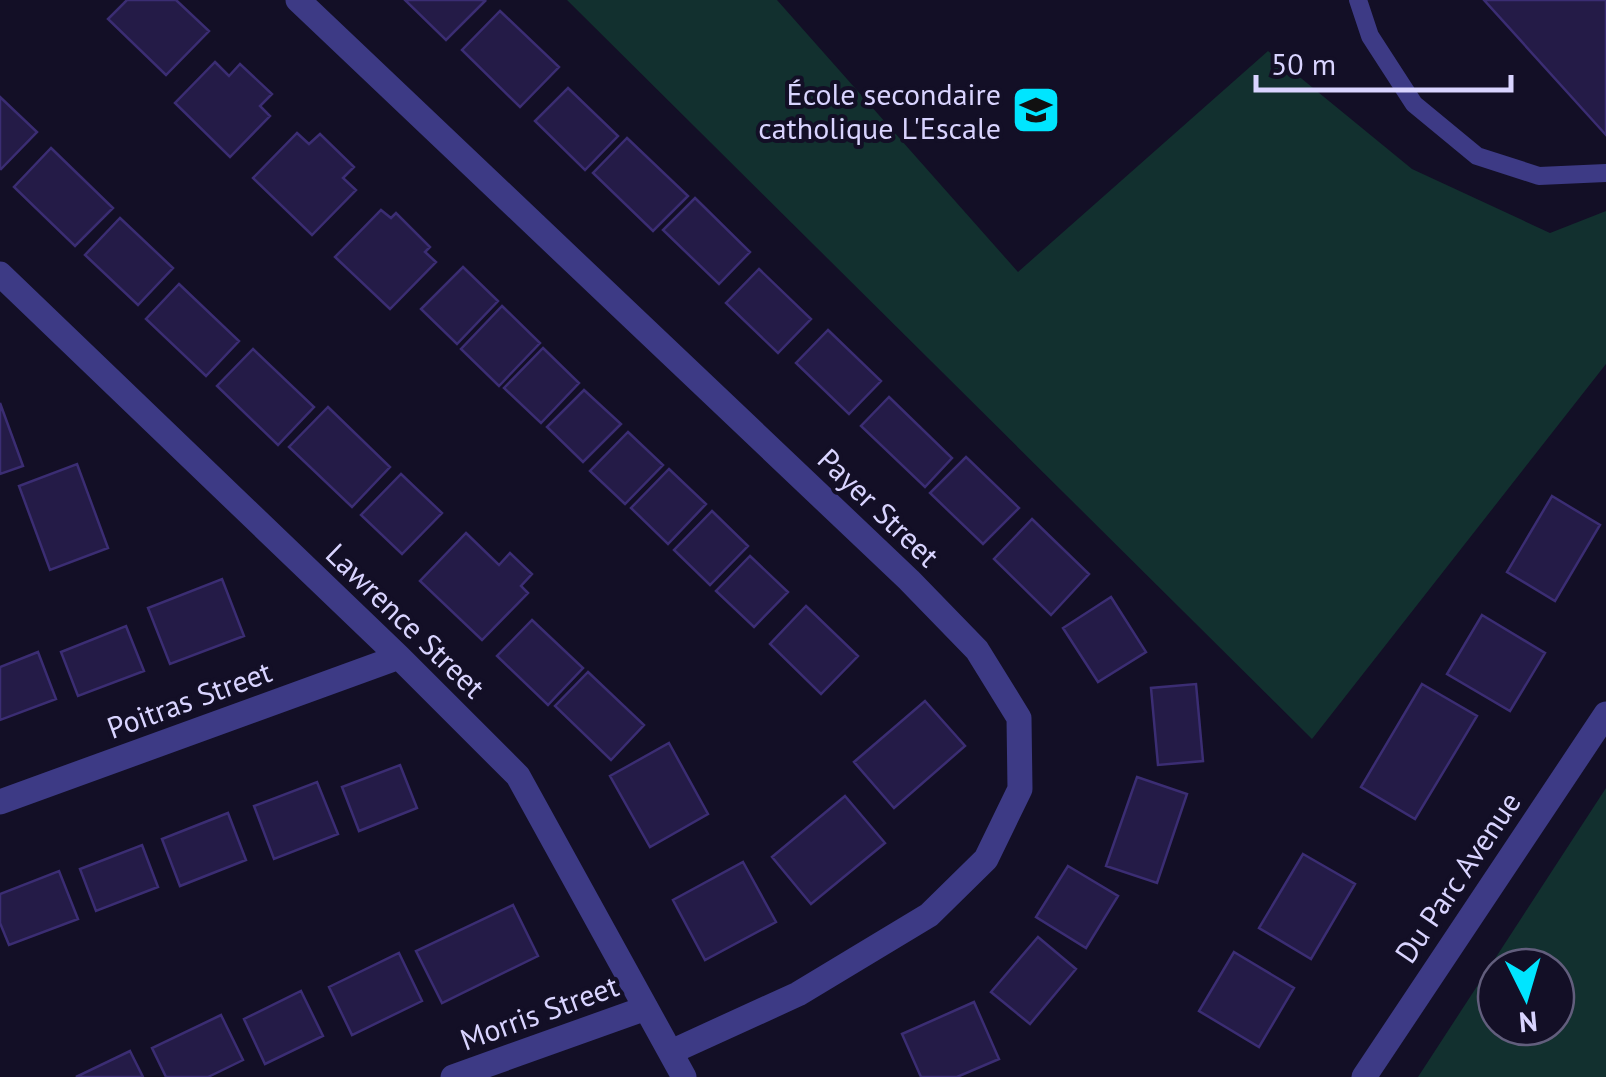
<svg xmlns="http://www.w3.org/2000/svg" width="1606" height="1077" font-family="'PT Sans',sans-serif">
  <style>
    .green { fill: #12302f; fill-rule: evenodd }
    .building { fill: #241b47; stroke: #3b2d73; stroke-width: 2.5 }
    .lines { fill: none; stroke-linecap: round; stroke-linejoin: round }
    .service { stroke: #3d3a85; stroke-width: 18 }
    .minor { stroke: #3d3a85; stroke-width: 25 }
    .labels { text-anchor: middle; dominant-baseline: central; stroke-width: 8; stroke-linejoin: round; paint-order: stroke }
    .poi-label { font-size: 30px; fill: #d9d4ff; stroke: #130f26; text-anchor: end }
    .street-label { font-size: 30px; fill: #d9d4ff; stroke: #130f26 }
  </style>
  <rect width="100%" height="100%" fill="#130f26"/>
  <path class="green" d="M567,0h210l241,272 250,-221 144,118 138,64 56,-22v153l-294,375z
    M1606,788v289h-188zM1496,967h60v60h-60z"/>
  <path class="building" d="M127,0h49l33,31 -43,44 -58,-56z
    M405,0h78l2,1 -39,39z
    M1484,0h122v135z
    M500,11l59,56 -39,40 -58,-57z
    M215,62l14,14 11,-12 32,30 -12,12 10,10 -40,41 -55,-54z
    M568,88l50,48 -33,34 -50,-49z
    M0,97l37,35 -36,37 -1,-1z
    M297,133l12,11 11,-10 34,33 -11,11 13,12 -44,45 -59,-57z
    M627,138l61,58 -35,35 -60,-58z
    M51,148l62,60 -38,38 -61,-59z
    M695,198l55,54 -31,32 -56,-54z
    M381,210l10,8 5,-5 34,34 -5,5 11,10 -46,47 -55,-52z
    M120,218l53,50 -35,37 -53,-50z
    M463,267l35,34 -41,43 -36,-35z
    M759,269l52,50 -33,34 -52,-50z
    M179,284l60,57 -33,35 -60,-57z
    M502,306l38,37 -41,43 -38,-37z
    M828,330l53,51 -32,33 -53,-51z
    M543,348l36,35 -38,40 -37,-35z
    M253,349l61,58 -36,38 -61,-59z
    M584,390l37,34 -38,38 -36,-35z
    M889,397l63,61 -27,29 -64,-61z
    M0,403l23,63 -23,8z
    M328,407l62,60 -38,40 -63,-60z
    M628,432l35,33 -38,39 -35,-33z
    M966,457l53,51 -36,36 -53,-51z
    M77,464l31,84 -58,22 -31,-84z
    M669,469l37,35 -38,40 -37,-36z
    M401,474l41,39 -40,41 -41,-39z
    M1552,496l48,29 -45,76 -48,-29z
    M712,511l36,35 -38,39 -36,-35z
    M1032,519l57,55 -38,41 -57,-56z
    M466,533l33,32 11,-12 22,21 -11,12 7,7 -46,47 -62,-59z
    M750,556l38,36 -34,35 -38,-36z
    M222,579l22,57 -74,28 -22,-56z
    M1111,597l35,55 -48,30 -35,-54z
    M806,606l52,50 -37,38 -51,-50z
    M1482,615l63,38 -35,58 -63,-37z
    M532,620l51,48 -35,37 -51,-49z
    M126,626l18,45 -66,25 -17,-44z
    M38,652l18,47 -56,21v-53z
    M588,672l56,53 -33,35 -56,-54z
    M1196,684l7,77 -45,4 -7,-77z
    M1422,684l55,32 -62,103 -54,-32z
    M925,701l40,45 -71,62 -40,-46z
    M669,743l39,71 -58,33 -40,-71z
    M400,765l17,43 -58,23 -17,-44z
    M1137,777l50,17 -30,89 -51,-17z
    M317,782l21,52 -64,25 -20,-53z
    M845,796l40,47 -74,61 -39,-47z
    M228,813l18,47 -66,26 -18,-47z
    M142,845l16,42 -62,24 -16,-42z
    M1303,854l52,30 -44,75 -52,-31z
    M743,862l33,60 -71,38 -32,-60z
    M1068,866l50,30 -32,52 -50,-31z
    M59,871l19,48 -69,26 -9,-22v-29z
    M513,905l25,51 -96,47 -26,-52z
    M1038,937l38,32 -46,55 -39,-32z
    M1234,952l60,36 -35,59 -60,-36z
    M399,953l23,48 -70,34 -23,-48z
    M301,991l22,45 -58,28 -21,-45z
    M974,1002l25,57 -42,18h-36l-19,-43z
    M221,1015l22,45 -35,17h-42l-14,-29z
    M130,1051l13,26h-67z"/>
  <g class="lines">
    <path class="service" d="M1358,0l12,36 44,68 63,52 62,20 67,-3"/>
    <path class="minor" d="M298,0l611,580 68,70 42,68 1,71 -34,70 -57,56 -131,79 -127,58
      M0,274l399,383 119,119 166,301
      M0,802l399,-145
      M453,1077l193,-69
      M1364,1077l242,-363"/>
  </g>
  <defs>
    <g id="school-square" transform="scale(2.5)"><rect x="-9" y="-9" width="18" height="18" rx="4" fill="#00e5ff" stroke="#130f26"/><path d="M0-5L7-2L0 1L-7-2ZM-4 1L0 2.5L4 1V4Q0 6-4 4Z" fill="#111"/></g>
  </defs>
  <g fill-rule="evenodd">
    <use href="#school-square" x="1036" y="110"/>
  </g>
  <g class="labels">
    <g class="poi-label">
      <text x="1001" y="93">École secondaire<tspan x="1001" dy="34">catholique L'Escale</tspan></text>
    </g>
    <g class="street-label">
      <text transform="translate(879 507) rotate(44)">Payer Street</text>
      <text transform="translate(406 620) rotate(44)">Lawrence Street</text>
      <text transform="translate(189 699) rotate(-20)">Poitras Street</text>
      <text transform="translate(1457 877) rotate(-56)">Du Parc Avenue</text>
      <text transform="translate(539 1012) rotate(-20)">Morris Street</text>
    </g>
  </g>
  <g transform="translate(1526 997) rotate(175)"><circle r="48" fill="#130f26" stroke="#625e7d" stroke-width="2.5"/>
  <path d="M0-8L18 38L0 25L-18 38Z" fill="#00e5ff"/>
  <text y="-15" font-size="28" font-weight="bold" text-anchor="middle" fill="#d9d4ff">N</text>
  </g>
  <path d="M1256 75v15h255v-15" fill="none" stroke="#d9d4ff" stroke-width="5"/>
  <text x="1271" y="75" font-size="30" fill="#d9d4ff" stroke="#130f26" stroke-width="8" paint-order="stroke">50 m</text>
</svg>
